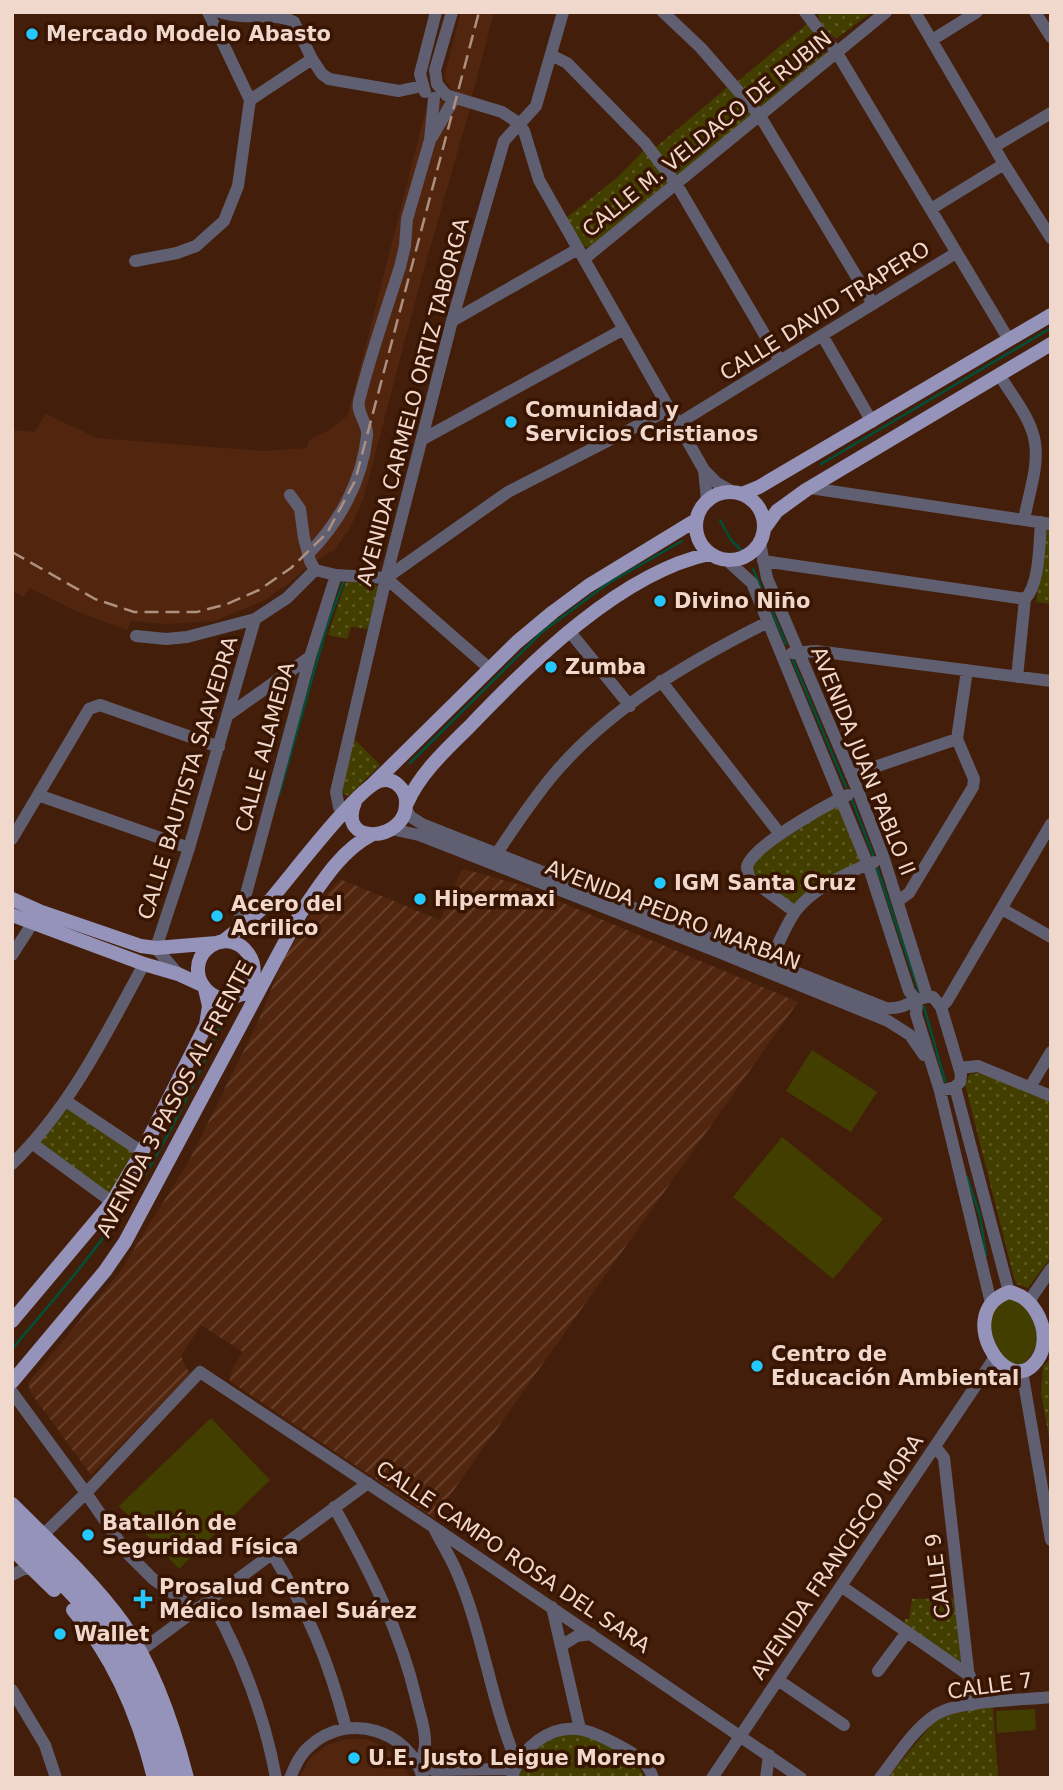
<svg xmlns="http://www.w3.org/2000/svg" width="1063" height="1790" font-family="'DejaVu Sans',sans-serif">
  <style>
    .built { fill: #52260e }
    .industrial { fill: url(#industrial-furrows) }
    .green { fill: #423e00 }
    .park { fill: url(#park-dots) }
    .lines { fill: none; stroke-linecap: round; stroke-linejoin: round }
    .stream { stroke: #004f38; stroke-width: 2.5 }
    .minor { stroke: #605f72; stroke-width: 12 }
    .major { stroke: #9593b9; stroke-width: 14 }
    .rail { stroke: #ae9081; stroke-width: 2.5; stroke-dasharray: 14 7; stroke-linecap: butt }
    .poi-dot { fill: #23c9fe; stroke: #381502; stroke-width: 2.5 }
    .labels { text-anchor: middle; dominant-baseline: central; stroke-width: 7; stroke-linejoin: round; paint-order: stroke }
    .poi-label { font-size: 21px; font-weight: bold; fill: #f1d8cc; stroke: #381502; text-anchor: start }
    .street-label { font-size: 21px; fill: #f1d8cc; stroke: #381502 }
  </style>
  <defs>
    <pattern id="industrial-furrows" width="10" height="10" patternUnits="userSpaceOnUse" patternTransform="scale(1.75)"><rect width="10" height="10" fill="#52260e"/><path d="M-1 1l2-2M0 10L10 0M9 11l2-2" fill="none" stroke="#6b4530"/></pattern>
    <pattern id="park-dots" width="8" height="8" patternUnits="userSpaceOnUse" patternTransform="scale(1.75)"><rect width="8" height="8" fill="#423e00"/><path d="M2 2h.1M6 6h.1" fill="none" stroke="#5e5924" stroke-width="1.8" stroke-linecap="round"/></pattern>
  </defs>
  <rect width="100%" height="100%" fill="#431f0b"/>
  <path class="built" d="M461,12h33l-22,84 -10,-1 -12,-7 -6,-10z
    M429,97l41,11 -51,179 -56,213 -13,28 -16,22 -23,14 -24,21 -24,16 -48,20 -48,3 -36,-3 -4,9 -49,-18 -48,-24 -6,9 -12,-7v-160l22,2 12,-18 51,24 167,13 43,-3 2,-8 22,-11 17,-14z
    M346,1739h19l19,7 15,13 11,19h-111l12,-21 16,-12z"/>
  <path class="industrial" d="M464,869l56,16 278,117 -364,516 -204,-137 2,-12 11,-17 -42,-27 -20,31 9,19 -99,100 -60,-82 -3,-10 91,-110 70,-112 68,-137 27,-66 36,-57 20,-22 100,41 21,-49z"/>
  <path class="green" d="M812,1050l65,42 -26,40 -65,-41z
    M782,1137l101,82 -50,60 -100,-82z
    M1005,1298l12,1c21,25 33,40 5,66l-13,-1c-14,-17 -31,-52 -4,-66z
    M211,1418l59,62 -91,89 -60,-63z
    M1035,1709l1,21 -39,3 -1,-22z"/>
  <path class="park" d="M818,12h54l-35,26c-8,-3 -19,-17 -19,-26z
    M808,23l19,24 -1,7 -66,55 -22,-28z
    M730,85l23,29 -73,62 -3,-2 -22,-26z
    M645,149l24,33 -79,66 -7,-2 -17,-28 52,-41z
    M1047,528l4,1v75l-15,-2z
    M346,581l33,5 -11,43 -17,-2 -4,12 -19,-4z
    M351,736l29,29 -31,31 -7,-3z
    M839,803l24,59 -69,43 -39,-27 -3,-13c26,-25 57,-43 87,-62z
    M980,1073l71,29v155l-23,31 -11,-4 -3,-6 -49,-194 5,-10z
    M67,1104l69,48 -26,40 -3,1 -69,-50z
    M1051,1359v89l-10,-55 2,-27z
    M957,1598l4,63 -3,1 -54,-37 1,-6h4l3,-20z
    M993,1707l5,71h-111l46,-55 15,-10z
    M570,1733c25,3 65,21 75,45h-127c9,-28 25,-37 52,-45z"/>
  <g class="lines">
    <path class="stream" d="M821,464l230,-136
      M720,520l11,20 11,11
      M753,569l33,75
      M792,658l54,129
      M410,763l132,-131 65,-48 75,-43
      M279,795l48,-169 16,-43
      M852,800l21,55
      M877,868l42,123
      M924,1007l21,74
      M967,1177l13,39 6,39
      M12,1349c38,-45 77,-89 110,-138 41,-60 76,-133 104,-199"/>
    <path class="minor" d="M220,12c24,9 54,-1 74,10l18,37 10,15 7,5 70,12 23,-5
      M452,12l-17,58 2,14 9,11 56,17 15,10 7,9 15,49 165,290 3,30
      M663,12l38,36 59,68 113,188
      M805,12l32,41 172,287
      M915,12l89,152 47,74
      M1035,12l16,25
      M932,40l45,-28
      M551,55l16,8 78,80 32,42 103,176
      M425,92l-5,-18 16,-62
      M250,100l62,-41
      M432,137l19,-33
      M995,146l56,-33
      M931,209l73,-45
      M584,259l302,-247
      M135,261l42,-8 19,-7 28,-25 14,-35 12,-86 -42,-88
      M452,321l126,-72
      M822,335l50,87
      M999,374c12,21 33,45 36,69 4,24 -7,53 -11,77
      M679,423l277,-170
      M423,439l201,-110
      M704,470l13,13 16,9
      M810,488l241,36
      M290,495l10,14 4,29 6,23 5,9 21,5 50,3
      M760,543l7,35 91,213 26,68 43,137
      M308,554c32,-32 54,-73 59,-118 2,-12 -11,-22 -8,-35 11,-45 27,-90 41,-134l5,-21 2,-27 23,-79 4,-42
      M728,561l24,22 116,282 41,126 8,10
      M763,561l262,38
      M386,578l122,-86 162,-83
      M386,578l104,91
      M570,632l60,74
      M136,636l30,3 21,-2 68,-18 32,-21 28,-28
      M792,653l24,-2 235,30
      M1017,677l8,-78c15,-15 14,-55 16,-77
      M661,681l119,153
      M228,715l82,-58
      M851,775l106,-36
      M38,795l151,53
      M406,810l5,7 11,7 464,184c21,2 31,-13 47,-11l8,10 20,67 -1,8 -5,5 -15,4 -24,-77 1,-12
      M344,813l-5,-6 -3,-15 50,-214 66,-257 52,-180 32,-35 27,-94
      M391,829l28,6 302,118 167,68 22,14 14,20
      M12,839l77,-130 11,-4 119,42
      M497,853c18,-27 36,-54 57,-79 57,-67 136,-113 214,-152
      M898,901l11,-8 64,-106 1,-8 -17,-40 10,-69
      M1002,909l49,28
      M795,912l-46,-34c0,-2 -2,-9 -2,-11 3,-20 81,-63 101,-72
      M236,931l74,-274 26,-82
      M12,955l20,-31
      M770,962c7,-16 15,-35 25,-50 17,-23 53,-40 79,-50
      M178,974l-22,-26 33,-100 66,-229
      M941,1007l6,-6 104,-177
      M959,1068l19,-2 73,30
      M955,1087l54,205
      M1030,1087l21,-35
      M940,1091l51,212
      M66,1101l76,51
      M33,1144l79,58
      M12,1164c58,-56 94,-130 132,-200
      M1029,1301l22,-32
      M1022,1371l29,169
      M12,1392l74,101 41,60 26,26 43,31
      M935,1446l9,12 28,247
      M334,1507c35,62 67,125 83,195 3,13 9,28 8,42 0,8 -3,14 -6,21
      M435,1530c6,12 14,25 20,38 28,62 35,132 62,195
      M43,1535l43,-42 114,-121 232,154 369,252
      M272,1553c36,59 57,108 74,175
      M12,1575l12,-6h8
      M841,1586l129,90
      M210,1599c32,57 54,114 66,179
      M552,1607l28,122
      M561,1646l16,-10 14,-2
      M139,1652l229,-169
      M878,1671l29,-39
      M778,1680l66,45
      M12,1690l33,55 11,33
      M420,1767l13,3 81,-1
      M290,1778c5,-12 10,-24 20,-32 38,-35 99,-16 113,32
      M512,1778c8,-30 39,-55 71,-48 12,3 24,9 35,15 15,8 30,16 35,33
      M712,1778l283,-421
      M766,1778l3,-23
      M880,1778c16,-20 39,-58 63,-67 24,-10 80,-11 108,-14"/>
    <path class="major" d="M696 526a34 34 0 1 1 68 0a34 34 0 1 1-68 0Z
      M742,494l17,-7 292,-172
      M764,529l13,-18 29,-21 245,-146
      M371,786l146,-144 36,-30 35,-26 108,-66
      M407,803c14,-31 39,-53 63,-77 61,-64 151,-153 239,-172
      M12,899l27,12 102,35 15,2 60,-5
      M12,915l132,49 34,10 24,11
      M222,942c17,-13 35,-27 49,-43 20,-23 85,-109 108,-118 15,-5 28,9 27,23 0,38 -70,43 -51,-2
      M237,996c39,-23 1,-74 -30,-47 -5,4 -9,12 -9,19 -1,16 13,32 30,30 10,-1 21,-7 31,-11
      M1009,1292c23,4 38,31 34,54 -1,6 -5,14 -10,19 -29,30 -79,-54 -24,-73z
      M12,1321l100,-119 30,-50 64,-127 3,-19 -4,-17
      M12,1382l93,-111 20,-29 175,-328c20,-29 40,-63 71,-79
      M12,1504c38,38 79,75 111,119 30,43 51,104 64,155
      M12,1519c35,35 74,69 102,111 30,43 48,97 62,148
      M12,1535c27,27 56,52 79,81 37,48 57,105 73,162
      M12,1549l42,41
      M73,1610c40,46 66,108 81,168"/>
    <path class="rail" d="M12,552l83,47 39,13h63l30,-8 32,-14 32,-22 36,-35 28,-52 124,-469"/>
  </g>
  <g class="poi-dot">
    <circle cx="32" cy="34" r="7"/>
    <circle cx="511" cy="422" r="7"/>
    <circle cx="660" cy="601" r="7"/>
    <circle cx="551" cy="667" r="7"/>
    <circle cx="660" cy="883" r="7"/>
    <circle cx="420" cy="899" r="7"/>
    <circle cx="217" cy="916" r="7"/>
    <circle cx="757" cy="1366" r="7"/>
    <circle cx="88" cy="1535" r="7"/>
    <path d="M139.5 1588.5h7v7h7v7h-7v7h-7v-7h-7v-7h7z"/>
    <circle cx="60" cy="1634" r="7"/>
    <circle cx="354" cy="1758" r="7"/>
  </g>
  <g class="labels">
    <g class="poi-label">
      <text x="46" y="34">Mercado Modelo Abasto</text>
      <text x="525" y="410">Comunidad y<tspan x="525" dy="24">Servicios Cristianos</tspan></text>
      <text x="674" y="601">Divino Niño</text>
      <text x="565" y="667">Zumba</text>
      <text x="674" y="883">IGM Santa Cruz</text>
      <text x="434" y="899">Hipermaxi</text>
      <text x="231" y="904">Acero del<tspan x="231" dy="24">Acrilico</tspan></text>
      <text x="771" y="1354">Centro de<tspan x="771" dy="24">Educación Ambiental</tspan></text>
      <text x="102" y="1523">Batallón de<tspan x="102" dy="24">Seguridad Física</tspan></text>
      <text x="159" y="1587">Prosalud Centro<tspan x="159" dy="24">Médico Ismael Suárez</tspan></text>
      <text x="74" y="1634">Wallet</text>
      <text x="368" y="1758">U.E. Justo Leigue Moreno</text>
    </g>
    <g class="street-label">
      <text transform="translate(707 134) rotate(-39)">CALLE M. VELDACO DE RUBIN</text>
      <text transform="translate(825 311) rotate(-32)">CALLE DAVID TRAPERO</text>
      <text transform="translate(413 402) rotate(-75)">AVENIDA CARMELO ORTIZ TABORGA</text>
      <text transform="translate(265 747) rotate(-75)">CALLE ALAMEDA</text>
      <text transform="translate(863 761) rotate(68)">AVENIDA JUAN PABLO II</text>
      <text transform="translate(188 778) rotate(-73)">CALLE BAUTISTA SAAVEDRA</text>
      <text transform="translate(673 915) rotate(21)">AVENIDA PEDRO MARBAN</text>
      <text transform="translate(175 1099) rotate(-62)">AVENIDA 3 PASOS AL FRENTE</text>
      <text transform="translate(513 1557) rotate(34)">CALLE CAMPO ROSA DEL SARA</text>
      <text transform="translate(837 1557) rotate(-56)">AVENIDA FRANCISCO MORA</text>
      <text transform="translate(938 1576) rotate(-97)">CALLE 9</text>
      <text transform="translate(990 1686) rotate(-8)">CALLE 7</text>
    </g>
  </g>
  <rect width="1063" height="1790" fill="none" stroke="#f1d8cc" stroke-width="28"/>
</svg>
